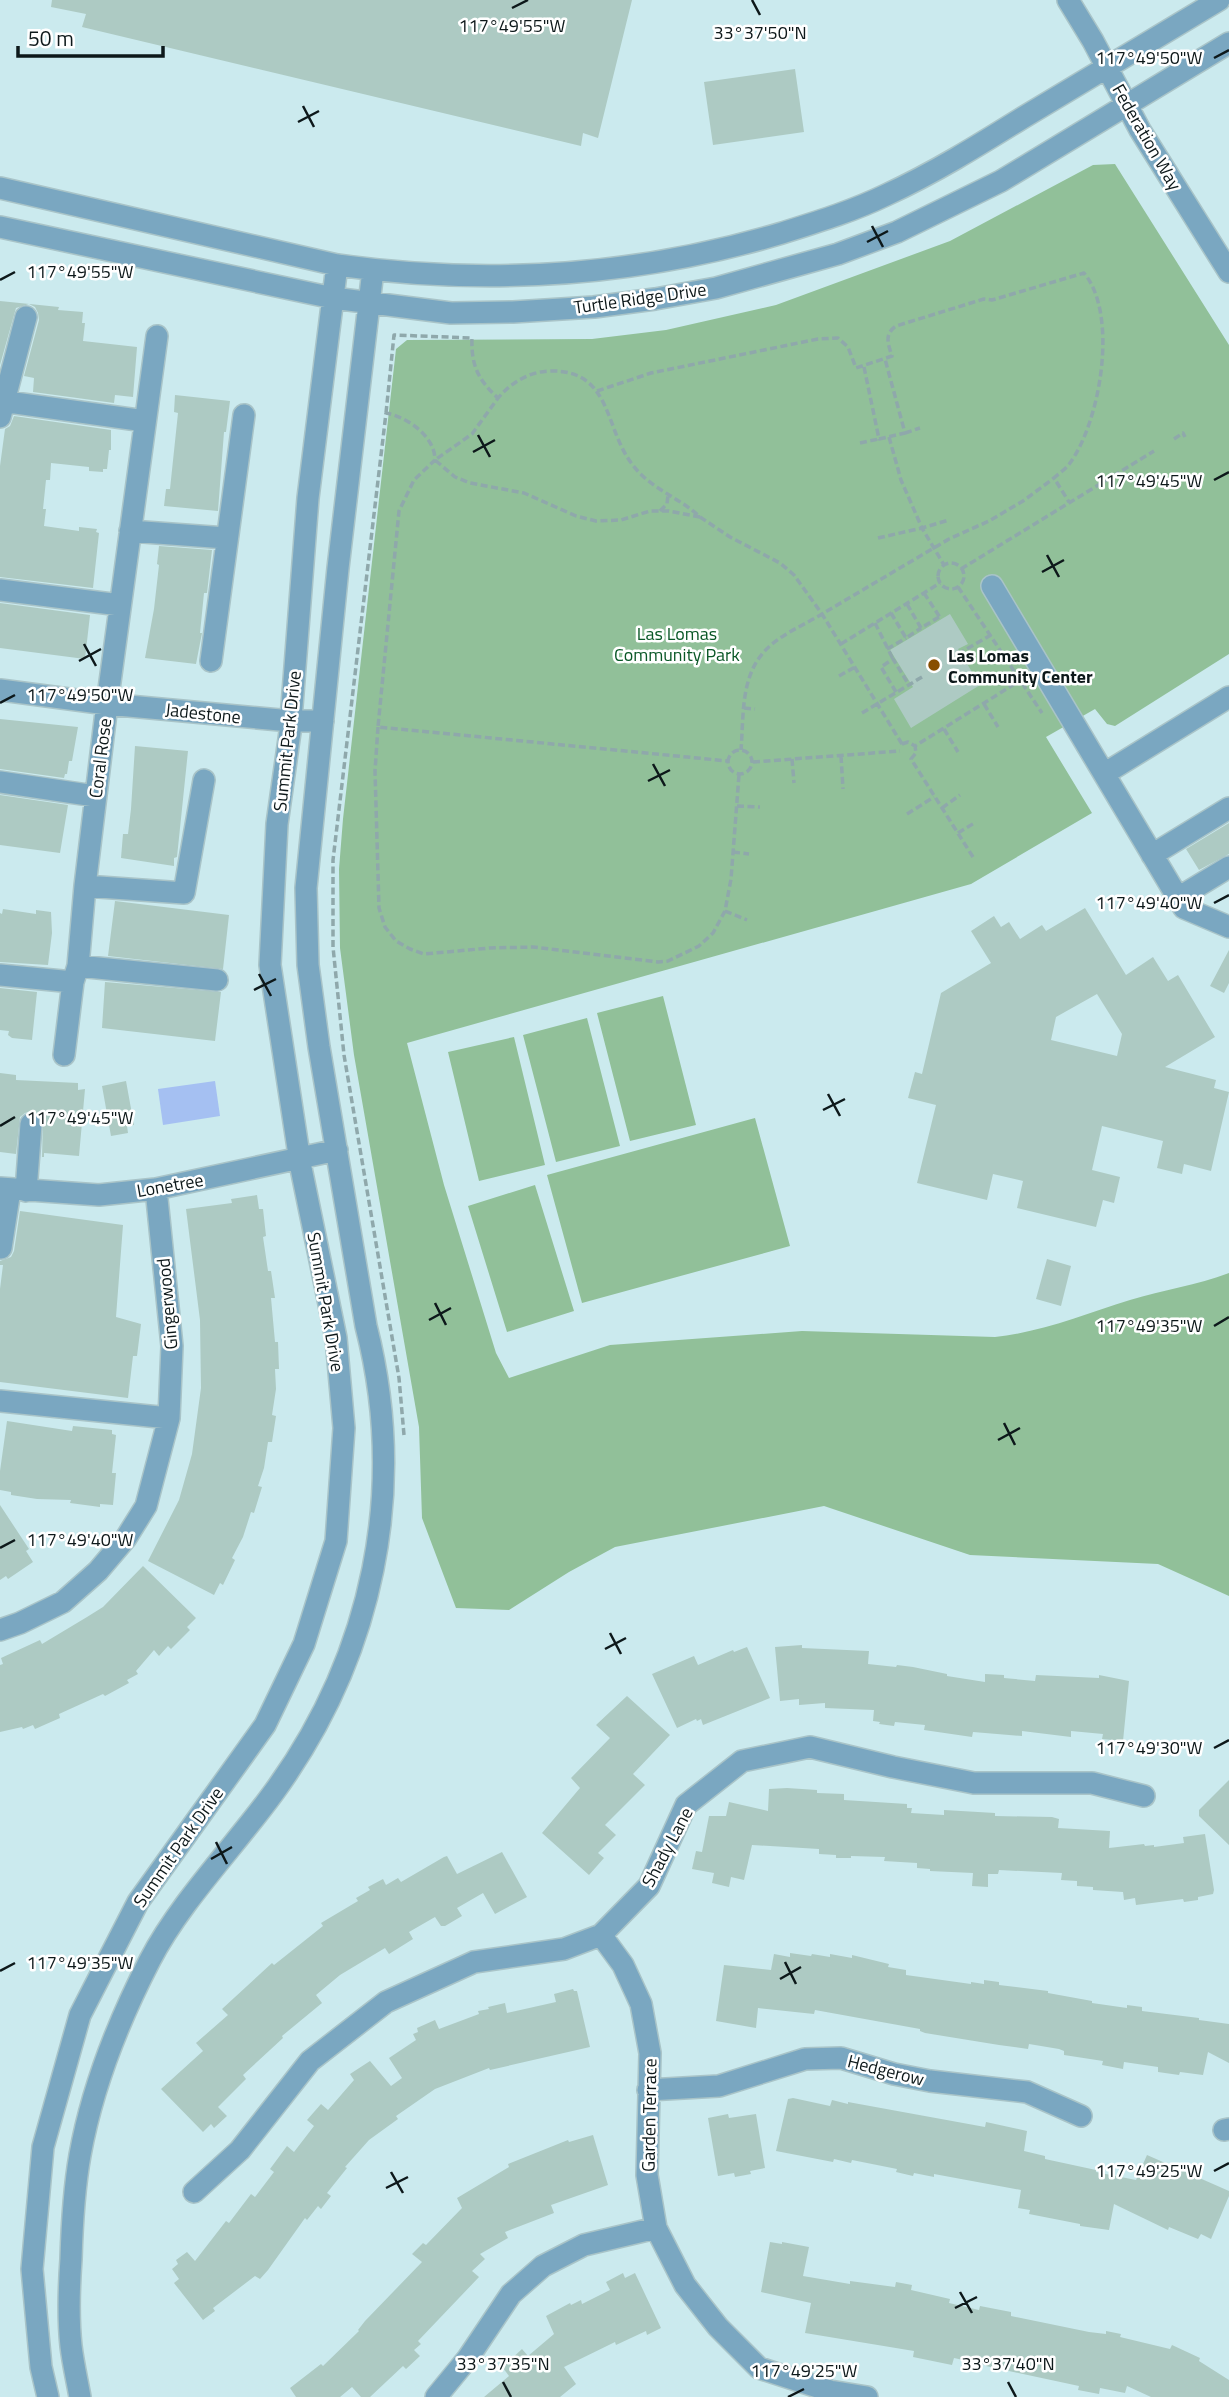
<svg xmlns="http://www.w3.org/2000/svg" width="1229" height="2397" font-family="'Titillium Web',sans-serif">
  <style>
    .green { fill: #91c099 }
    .water { fill: #a5c0f2 }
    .building { fill: #adcac3; fill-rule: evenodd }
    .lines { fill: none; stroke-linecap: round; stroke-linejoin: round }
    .minor-casing { stroke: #a9c4c8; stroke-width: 24 }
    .path { stroke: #8fa8ab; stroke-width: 3.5; stroke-dasharray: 7 3.5; stroke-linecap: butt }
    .minor { stroke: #7aa7c1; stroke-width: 21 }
    .ticks { fill: none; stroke: #0d181a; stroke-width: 2.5 }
    .poi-dot { fill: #874e00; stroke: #fff; stroke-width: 2.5 }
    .labels { text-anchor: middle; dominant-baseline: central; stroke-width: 5; stroke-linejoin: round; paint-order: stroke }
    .street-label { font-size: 18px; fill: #0d181a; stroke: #fff }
    .park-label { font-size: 18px; fill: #095726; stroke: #fff }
    .poi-label { font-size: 18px; font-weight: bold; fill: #0d181a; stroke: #fff; text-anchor: start }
    .ticks-label { font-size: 18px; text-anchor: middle; fill: #0d181a; stroke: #fff; stroke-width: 5; stroke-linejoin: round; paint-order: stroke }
  </style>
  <rect width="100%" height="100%" fill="#cbeaee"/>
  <path class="green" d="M1115,164l114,181v309l-114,72 -8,-2 -12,-15 -49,28 46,76 -121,71 -564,159 37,142 52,168 13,25 101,-33 192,-14 193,6c47,-5 90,-23 135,-37 33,-10 67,-15 99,-27v323l-71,-32 -188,-9 -146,-49 -209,41 -46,25 -60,38 -53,-2 -34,-90 -3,-91 -65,-372 -14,-107 -1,-79 4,-50 53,-470 11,-9 185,-1 74,-9 110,-25 174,-64 143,-76z
    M663,996l33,129 -66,16 -33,-128z
    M587,1018l33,128 -64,16 -33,-127z
    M514,1037l31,128 -66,16 -31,-129z
    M755,1118l35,128 -208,57 -35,-128z
    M535,1185l39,126 -67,21 -39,-126z"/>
  <path class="water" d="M215,1081l5,35 -57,9 -5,-36z"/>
  <path class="building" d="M52,0h580l-34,138 -15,-5 -2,13 -499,-119 4,-13 -35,-7z
    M795,69l9,63 -91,13 -9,-63z
    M0,301l59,6 -1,3 25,2 -1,11h3l-2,18 54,6 -4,50 -18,-2 -1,8 -81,-11 1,-14 -10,-2 15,-56 -1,-7 -3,-6 -6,-3 -13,4 -16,57z
    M175,395l55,6 -4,31h-2l-6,79 -54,-5 2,-17h4l8,-76 -4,-1z
    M14,416l97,14v20h-2l-2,19h-4v3l-14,-1v-4l-38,-4 -1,17h-4l-3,29h3l-2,17 35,5v-4l18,2 -1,3 3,1 -6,55 -93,-11v-111l5,-37 5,-3z
    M159,546l53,4 -5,43h-3l-4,40h2l-6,31 -51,-6 9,-49 5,-44 -2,-1z
    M0,603l90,12 -5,44 -85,-11z
    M950,614l18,30 -10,5 22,36 -69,43 -17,-29 19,-12 -23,-37z
    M0,719l78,8 -6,34h-3l-2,13h-2l-1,4 -64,-9z
    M135,746l53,5 -11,106 -3,1v8l-53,-8 2,-24h5l3,-25z
    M0,795l68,10 -8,48 -60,-8z
    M1229,823v31l-30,16 -13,-21z
    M115,901l114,14 -6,54 -115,-13z
    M1085,908l41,67 27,-18 15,24 10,-6 37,62 -50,30 51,13 -2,8 15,4 -18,79 -27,-7 -2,10 -25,-6 6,-27 -61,-15 -10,44 28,7 -6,26 -11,-3 -7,27 -79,-19 6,-27 -30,-7 -6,26 -70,-17 19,-78 -28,-7 7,-26 7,2 19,-81 50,-30 -20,-32 23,-15 7,11 8,-5 11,17 22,-14 4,6zM1097,994l25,40 -5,22 -66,-16 5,-23z
    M3,909l33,5v-4l15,2 1,21 -4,32 -48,-3v-49l2,1z
    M1229,950v33l-5,10 -14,-7z
    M105,982l116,10 -6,49 -113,-13z
    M0,988l37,4 -5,48 -20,-2 -4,-3 1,-4 -9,-1z
    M0,1073l16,2v5l62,3v7l7,-1 -6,67 -35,-3v4h-2l1,-38 -5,-6 -7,-2 -6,2 -5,4 -4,37 -16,-2z
    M126,1081l8,44 -7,1 1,7 -17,3 -9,-50z
    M257,1195l2,14h4l3,27 -3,1 5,34h3l4,27h-4l4,44h3l1,27h-4l1,20 -4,26 4,1 -4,26h-4l-4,26 -6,18 4,1 -8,26 -3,-1 -8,25 -11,21 3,2 -12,25 -3,-2 -6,12 -66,-34 31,-61 13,-46 9,-66 -1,-68 -14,-111 46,-6 -1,-4z
    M20,1211l103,14 -7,92 25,7 -4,32h-4l-5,42 -128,-16v-93l3,-24h-3v-4l11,-4 3,-6z
    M1047,1259l24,7 -10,40 -25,-7z
    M7,1421l65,10 1,-5 39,4v4l4,1 -4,38h4l-3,32 -13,-1v3l-30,-4 1,-3 -34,-1 -26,-4v-3l-11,-2v-19z
    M0,1505l29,44 -3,2 7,11 -25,17 -2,-3 -6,4z
    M143,1566l53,52 -9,9 3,3 -19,19 -3,-3 -9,10 -5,-6 -18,21 2,3 -11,6 2,3 -24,13 -2,-2 -44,20 1,4 -25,11 -2,-4 -10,4 -1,-2 -22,5v-67l3,-1 -2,-6 39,-18 2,4 45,-27 16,-10z
    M802,1645v3l67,3 -1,13 28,3 1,-2 16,2 34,7v2l38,6v-8l19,1v3l31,3 1,-6 63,3v-3l30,6 -6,60 -21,-2 1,-5 -32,-3v6l-49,-6v5l-49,-4 -1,5 -48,-7 1,-5 -30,-3 -1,4 -15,-2 1,-2 -7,-1 1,-11 -49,-2v-5l-26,2v-6l-19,2 -5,-54z
    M747,1647l23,51 -67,27 -2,-6 -4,2 -1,-2 -19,9 -25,-54 42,-18 4,9 35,-15 1,2z
    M627,1696l43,39 -37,39 12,11 -40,40 11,10 -18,18 6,5 -15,17 -47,-42 38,-45 -9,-10 39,-40 -14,-13z
    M1229,1780v65l-30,-29v-6z
    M787,1788l30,2v3l27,1v6l63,4v4h5l-1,5 33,2v-5l51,3v3l57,1 7,2 -1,9 52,3 -1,17 35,-4 1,2 9,-1v2l30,-4 -1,-6 22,-3 9,56 -1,4 -15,3v3l-14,2 -1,-3 -47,6 -1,-7 -11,2 -1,-8 -30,-2v-3l-16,-1v-5l-16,-1 1,-7 -63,-3 -1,4h-10v13l-16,-1 1,-13 -43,-2v-2l-13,-1v-5l-33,-2 1,-4 -34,-1v2h-15v-3l-17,-1v-5l-67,-4 -8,35 -13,-3 -2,10 -17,-4 2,-10 -22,-4 4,-18 6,1 7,-36h17l3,-14 39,9 1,-22z
    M502,1852l25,45 -32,17 -12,-21 -26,15 5,8 -17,10h-4l-6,-9 -26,15 4,7 -24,15 -4,-6 -45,27 -24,20 6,8 -40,33 1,2 -40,37 3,4 -28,28 9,9 -13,12 -3,-4 -8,8 -42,-43 42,-38 -7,-8 32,-28 -6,-6 50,-46 2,2 49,-39 -2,-3 37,-22 -2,-3 14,-8 -2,-3 15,-8 3,6 12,-7 3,4 43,-25 3,-1 10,18z
    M790,1953l21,3 1,-2 18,3v-3l22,4v-3l37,9 -1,3 18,3v5l65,9v-2l13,2v-4l15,2v3l49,6v2l44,8v2l35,5v-3l15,2v4l57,7v2l30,4v39l-21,-11 -5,23 -23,-3 -1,3 -21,-3v-5l-34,-5 -1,7 -21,-4 1,-4 -39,-6v-4l-5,-2 -30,-5 -1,5 -29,-4 -74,-12 -5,-2v-2l-105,-19 -1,4 -56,-6 -2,20 -40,-7 8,-56 47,5 3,-16 16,3z
    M573,1989l1,2h3l13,56 -100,23 -1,-2 -54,21 -39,27 2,3 -29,21 -24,27 2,1 -20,25 4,3 -10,13 -3,-3 -11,14 -2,-2 -37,52 -8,9 -5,-3 -42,32 2,3 -12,9 -29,-37 5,-4 -7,-10 6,-5 -2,-4 11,-8 8,9 31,-40 3,2 22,-29 4,3 19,-25 -4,-3 17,-23 7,6 20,-26 -7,-6 14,-16 7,6 26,-30 -4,-6 20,-13 21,25 11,-8 -13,-20 27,-18 -3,-6 5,-2 -1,-4 18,-8 4,9 40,-15 -1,-3 11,-2 -1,-2 17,-4 2,10 49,-11 -2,-8z
    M793,2098l37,8 2,-6 16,4v-2l137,25 1,-5 41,9 -3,20 21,5v3l51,11v2l40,8 11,-25 82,36v5l-18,43 -10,-5 -3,5 -29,-12 -1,3 -54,-26 -5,26 -29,-4v-2l-51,-10 1,-4 -12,-2 3,-18 -87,-16v3l-20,-4 -1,3 -17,-4 1,-3 -45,-9 -1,3 -17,-4 -1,3 -57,-11 12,-52z
    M728,2114l1,4 27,-4 9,54 -15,3 1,3 -16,3 -1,-4 -16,3 -10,-58z
    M593,2135l15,50 -57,20 3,8 -49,19 3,6 -28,16 5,5 -13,12 7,6 -61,64 3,3 -7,6 6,6 -14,13 -3,-3 -33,31h-9l-9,-10 -12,10h-44l-6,-9 31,-24 2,2 36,-35 -1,-1 7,-9 57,-59 -10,-8 11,-11 3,2 36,-37 -5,-10 52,-31 -1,-3 60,-24 1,2z
    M770,2242l12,2v-2l27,5 -6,29 47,8v-3l45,6 1,-5 16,3 -1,5 39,9 -1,4 30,7 1,-4 31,6v4l78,16 17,2v-3l15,3 -1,3 50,12 2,-4 28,13 -1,3 30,19v17h-78l-24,-11 -2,7 -25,-5 -1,6 -21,-4 1,-4 -93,-20v-1l-32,-7 -2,7 -39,-8 1,-6 -109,-18 6,-30 -50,-11z
    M623,2273l2,5 10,-5 26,55 -14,7 -1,-4 -30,14 -1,-3 -51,25 12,17 -16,13h-76l25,-21 -6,-8 5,-6 14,-13 6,7 26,-22 -8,-18 24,-13 1,2 10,-5 1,4 28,-14 -4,-8z"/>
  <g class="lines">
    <g class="minor-casing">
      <path id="minor" d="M1068,0l25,41 47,89 89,142
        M0,188l337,77c151,21 298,12 445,-32 35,-11 71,-22 104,-38 48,-22 93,-50 138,-78 65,-39 130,-78 195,-117
        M0,227l333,71 118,15 62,-1 81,-5 61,-8 61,-11 122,-34 59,-22 104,-51 228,-138
        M0,401l145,20
        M0,417l26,-100
        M130,531l96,7
        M992,586l192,322 45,19
        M0,590l120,15
        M211,661l33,-246
        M0,690l107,14 184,17h32
        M1104,774l125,-77
        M0,782l95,14
        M1152,855l77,-47
        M85,886l99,7 20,-113
        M1178,898l51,-31
        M78,966l139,14
        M0,975l73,7
        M64,1055l9,-73 5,-16 7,-80 22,-182 50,-368
        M0,1188l99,7 57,-6 181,-39
        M26,1191l5,-67
        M1,1248l9,-58
        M0,1401l169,17
        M0,1630l20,-7 43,-21 35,-31 28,-33 20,-32 23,-88 3,-72 -16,-157
        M601,1935l22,30 18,39 9,49 -3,122 9,53 29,57 33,42 41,41 71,23 37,6
        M648,2090l71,-4 86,-27 36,-1 53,16 36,7 97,11 54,24
        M1224,2130l5,-1
        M194,2192l46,-42 70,-89 76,-59 88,-40 90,-13 37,-14 48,-49 37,-81 56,-44 68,-14 83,20 81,16h118l52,13
        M48,2397l-7,-30 -9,-98 11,-122 37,-132 58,-113 127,-177 39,-81 32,-103 8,-113 -8,-90 -35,-170 -31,-203 7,-141 13,-92 18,-234 29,-233
        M80,2397c-3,-17 -7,-34 -9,-51 -3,-28 -2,-59 0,-87 1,-35 3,-70 9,-104 12,-67 39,-135 70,-195 30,-58 85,-114 124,-168 99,-136 134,-302 92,-466l-47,-279 -11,-82 -2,-77 32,-320 35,-298
        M436,2397l32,-39 43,-64 32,-28 41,-21 72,-17"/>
    </g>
    <path class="path" d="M864,367l15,72 26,-6 -20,-74
      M597,391l54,-18 167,-34 20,-1 10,9 8,21 36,-12c-4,-12 -8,-22 4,-30l88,-27 8,1 92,-27c35,42 16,149 -14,190 -4,6 -11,10 -16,15l15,24
      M386,413l8,-78 78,3c-1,27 6,42 26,60l-26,36 -37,26 20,17 15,6 54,10 52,23 20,5 25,-1 29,-9h19l31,6c-21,-20 -50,-28 -68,-53 -28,-36 -20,-95 -83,-93 -21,1 -38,12 -51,27
      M905,433l15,-5
      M889,437l12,43 21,48 27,-8
      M1174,439l9,-6 2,4
      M860,443l19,-4
      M660,511l7,-7 1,-9
      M700,517l30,20 50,26 14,12 28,39c-16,10 -36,18 -51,31 -31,26 -27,67 -30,105
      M878,538l44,-10 22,37
      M938 576a13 13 0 1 1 26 0a13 13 0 1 1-26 0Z
      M961,569l193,-118
      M958,587l84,126
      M924,593l17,26
      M907,604l14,24 18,-11
      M891,613l15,25 15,-10
      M875,623l18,36
      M841,644l99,-61
      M887,649l19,-11
      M958,654l33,-19
      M839,676l16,-9
      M896,692l-15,-25 12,-8 16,26
      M984,704l14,23
      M744,708l11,1
      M862,713l60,-36
      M378,727l-3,44 4,137 6,19 11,14 14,8 14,5 66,-6 43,-1 125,15 10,-1 31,-15 14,-13 12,-22 6,-32 8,-104
      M944,729l14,23
      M902,744l-80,-130 127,-75 40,-18 34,-20 31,-23
      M902,744l6,-2 7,4
      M728 762a12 12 0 1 1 24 0a12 12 0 1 1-24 0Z
      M841,756l2,33
      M792,759l2,24
      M753,762l147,-11
      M737,806l23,1
      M942,808l18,-13
      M907,814l27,-17
      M958,833l18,-11
      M733,852l16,2
      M973,857l-62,-98 5,-6 -1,-7 106,-66
      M725,911l22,9
      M404,1435l-5,-57 -55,-323 -11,-108v-87l53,-447c21,4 49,23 49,47l-21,20 -15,31 -21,216 350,34"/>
    <use href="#minor" class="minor"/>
  </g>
  <path class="ticks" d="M752,0l8,15M512,8l16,-8M1214,58l15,-8M303,106l11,21M298,122l21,-11M872,226l11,21M867,242l21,-11M0,280l15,-8M478,435l12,22M473,452l22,-12M1214,480l15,-8M1047,555l12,22M1042,572l22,-12M84,644l12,22M79,661l22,-12M0,703l15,-8M653,764l12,22M648,781l22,-11M1214,903l15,-8M259,974l12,22M254,990l22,-11M828,1094l12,22M823,1110l22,-11M0,1126l15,-9M435,1303l11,22M429,1320l22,-12M1214,1326l15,-9M1004,1423l11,22M998,1440l22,-12M0,1548l15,-8M610,1633l11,21M605,1649l21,-11M1214,1748l15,-8M216,1842l11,22M211,1859l21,-12M785,1962l11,22M0,1971l15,-8M780,1979l21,-12M1214,2171l15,-8M391,2172l12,21M386,2188l22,-11M960,2292l12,21M955,2308l22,-11M503,2382l8,15M1008,2382l8,15M788,2397l16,-8"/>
  <circle class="poi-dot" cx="934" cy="665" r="7"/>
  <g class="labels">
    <g class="street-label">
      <text transform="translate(1147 137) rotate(60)">Federation Way</text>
      <text transform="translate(640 298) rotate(-8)">Turtle Ridge Drive</text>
      <text transform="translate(203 713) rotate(6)">Jadestone</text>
      <text transform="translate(287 741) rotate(-84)">Summit Park Drive</text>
      <text transform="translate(100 758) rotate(-83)">Coral Rose</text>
      <text transform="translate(170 1185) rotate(-10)">Lonetree</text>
      <text transform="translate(326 1302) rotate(80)">Summit Park Drive</text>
      <text transform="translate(167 1304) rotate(-95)">Gingerwood</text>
      <text transform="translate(178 1847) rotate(-55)">Summit Park Drive</text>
      <text transform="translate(667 1847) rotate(-62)">Shady Lane</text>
      <text transform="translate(886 2070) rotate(14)">Hedgerow</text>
      <text transform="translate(649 2115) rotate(-89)">Garden Terrace</text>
    </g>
    <g class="park-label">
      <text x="677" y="633">Las Lomas<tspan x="677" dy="21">Community Park</tspan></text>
    </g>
    <g class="poi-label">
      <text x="948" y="655">Las Lomas<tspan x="948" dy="21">Community Center</tspan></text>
    </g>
  </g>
  <g class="ticks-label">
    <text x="512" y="32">117°49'55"W</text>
    <text x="760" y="39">33°37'50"N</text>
    <text x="1149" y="64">117°49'50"W</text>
    <text x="80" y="278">117°49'55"W</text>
    <text x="1149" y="487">117°49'45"W</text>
    <text x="80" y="701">117°49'50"W</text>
    <text x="1149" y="909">117°49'40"W</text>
    <text x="80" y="1124">117°49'45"W</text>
    <text x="1149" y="1332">117°49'35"W</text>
    <text x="80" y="1546">117°49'40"W</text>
    <text x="1149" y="1754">117°49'30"W</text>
    <text x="80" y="1969">117°49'35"W</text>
    <text x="1149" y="2177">117°49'25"W</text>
    <text x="503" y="2370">33°37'35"N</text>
    <text x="1008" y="2370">33°37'40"N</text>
    <text x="804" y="2377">117°49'25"W</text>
  </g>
  <path d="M18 46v10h145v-10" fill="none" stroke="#0d181a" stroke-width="3.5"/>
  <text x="28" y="46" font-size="21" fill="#0d181a" stroke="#ffffff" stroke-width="5" paint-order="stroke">50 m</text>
</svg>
